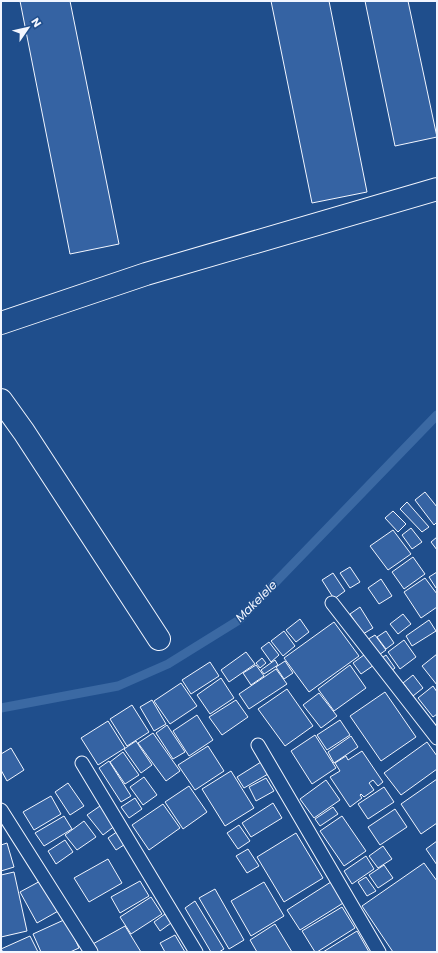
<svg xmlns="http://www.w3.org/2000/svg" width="438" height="953" font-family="Poppins,sans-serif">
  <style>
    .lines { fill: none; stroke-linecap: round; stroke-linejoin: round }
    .stream { stroke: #3b69a3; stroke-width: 9 }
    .building { fill: #3563a3; stroke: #f2f6ff }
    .lane-casing { stroke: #f2f6ff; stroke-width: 15 }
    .street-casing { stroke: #f2f6ff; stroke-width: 24 }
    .lane { stroke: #1f4e8c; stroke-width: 13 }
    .street { stroke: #1f4e8c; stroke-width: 22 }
    .labels { text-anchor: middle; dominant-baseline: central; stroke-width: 3; stroke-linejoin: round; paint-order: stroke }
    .water-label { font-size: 12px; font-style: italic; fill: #f2f6ff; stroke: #1f4e8c }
  </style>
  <rect width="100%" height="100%" fill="#1f4e8c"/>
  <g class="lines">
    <path class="stream" d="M1,708l117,-22 50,-22 71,-44 198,-205"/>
  </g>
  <path class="building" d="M20,1h50l49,243 -49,10z
    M271,1h58l38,191 -55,11z
    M365,1h43l29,136 -42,9z
    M425,492l12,15v15l-3,3 -19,-25z
    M407,502l22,25 -7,5 -22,-23z
    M393,511l13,13 -8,8 -13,-14z
    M411,528l11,14 -10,7 -10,-14z
    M393,530l18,24 -23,16 -18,-24z
    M437,537v13l-6,-8z
    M413,557l12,17 -21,15 -12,-17z
    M350,567l10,15 -10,6 -10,-15z
    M437,572v16h-1l-7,-11z
    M333,573l12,18 -11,8 -12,-19z
    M425,578l12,16v13l-16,11 -17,-26z
    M381,579l11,17 -13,8 -11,-16z
    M360,607l13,21 -10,6 -13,-20z
    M403,614l8,10 -13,10 -8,-10z
    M300,619l9,13 -13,10 -10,-12z
    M429,620l7,11 -24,15 -6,-10z
    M334,622l25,34 -50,36 -25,-34z
    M284,631l11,15 -12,10 -12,-15z
    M386,631l8,12 -8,6 -9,-12z
    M375,635l11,15 -10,7 -11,-16z
    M404,640l12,17 -16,12 -12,-17z
    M269,642l10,13 -8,7 -10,-14z
    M246,652l9,12 -26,18 -8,-12z
    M368,652l9,11 -16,11 -8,-11z
    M437,654v31l-15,-19z
    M386,655l9,13 -7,5 -9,-13z
    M262,658l4,5 -6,5 -4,-5z
    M275,660l3,5 -14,9 -3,-4z
    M285,661l8,12 -9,6 -8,-12z
    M210,662l9,14 -28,18 -9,-14z
    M256,665l8,11 -13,9 -8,-12z
    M350,665l16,23 -32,23 -16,-22z
    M276,669l11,15 -38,25 -10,-15z
    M413,675l10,13 -10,8 -10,-13z
    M221,678l13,20 -24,16 -13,-19z
    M181,683l16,23 -27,18 -16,-23z
    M433,686l4,6v22l-4,3 -15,-19z
    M287,689l26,37 -28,20 -27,-37z
    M385,692l31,45 -35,24 -31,-45z
    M319,693l18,23 -16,12 -18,-23z
    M152,700l14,24 -12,7 -14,-24z
    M236,700l12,17 -26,18 -13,-18z
    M132,705l17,27 -22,14 -17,-27z
    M197,715l16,25 -24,16 -16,-25z
    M340,720l10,15 -23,15 -10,-15z
    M108,721l17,27 -27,17 -17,-27z
    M167,725l18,27 -12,7 -17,-26z
    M153,733l27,38 -14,10 -28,-38z
    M315,735l21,33 -24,16 -21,-33z
    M351,736l7,11 -24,16 -6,-11z
    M136,741l16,24 -11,8 -17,-24z
    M427,742l10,14v13l-36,26 -17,-22z
    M208,746l16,25 -29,19 -17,-25z
    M11,748l13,22 -17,11 -6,-11v-16z
    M362,751l21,31 -5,4 -5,-6 -4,3 5,7 -10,7 -3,-3 -1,1 2,3 -12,9 -20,-30 10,-6 -5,-8 11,-7 2,4z
    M123,752l16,23 -14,9 -15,-22z
    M109,761l22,35 -10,6 -22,-34z
    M261,762l7,12 -24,14 -7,-11z
    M231,771l23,37 -29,18 -23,-37z
    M144,777l13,18 -14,10 -13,-18z
    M266,778l8,13 -18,10 -7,-14z
    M437,779v44l-16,11 -20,-30z
    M326,780l14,20 -26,18 -14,-19z
    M68,783l16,23 -14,9 -15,-23z
    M189,786l18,26 -24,17 -18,-27z
    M384,787l10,15 -26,17 -10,-15z
    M51,796l10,18 -27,16 -11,-18z
    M135,798l7,11 -13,9 -8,-11z
    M273,803l9,15 -31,19 -9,-14z
    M163,804l17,24 -31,22 -17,-25z
    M100,806l16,19 -13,10 -16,-20z
    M333,807l5,7 -18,12 -5,-7z
    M395,809l12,18 -27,18 -12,-18z
    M64,816l8,13 -28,17 -9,-13z
    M342,816l24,35 -22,15 -24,-35z
    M84,821l12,16 -19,13 -12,-15z
    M239,825l11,16 -12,8 -11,-16z
    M118,831l9,12 -11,7 -8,-12z
    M296,833l27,45 -39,24 -27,-45z
    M65,840l8,12 -17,12 -8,-13z
    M437,841v24l-11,-16z
    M7,843l7,24 -13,4v-26z
    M383,846l9,13 -14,9 -9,-12z
    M248,849l11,17 -12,7 -11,-17z
    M366,856l8,13 -22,15 -8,-13z
    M108,859l14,24 -33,19 -15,-24z
    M424,863l13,18v71h-44l-31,-46z
    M384,865l9,13 -15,10 -9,-13z
    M14,872l13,59 -26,6v-62z
    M366,877l10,14 -9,5 -9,-14z
    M44,879l16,31 -23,13 -17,-31z
    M334,880l14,20 -48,30 -13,-20z
    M140,881l9,15 -29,17 -9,-16z
    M264,882l20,34 -33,20 -20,-35z
    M215,889l29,51 -15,9 -30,-51z
    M151,897l11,17 -31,20 -11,-17z
    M195,901l29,48 -5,3h-8l-26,-44z
    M342,907l13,21 -38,24h-2l-13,-21z
    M165,914l6,9 -11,8 -6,-9z
    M66,919l13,29 -9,4h-29l-8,-18z
    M275,924l17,28h-35l-7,-12z
    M125,926l16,26h-46l-4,-7z
    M357,931l12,21h-46z
    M175,935l10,17h-20l-5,-9z
    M30,936l8,16h-35l-2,-3z"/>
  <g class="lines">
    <g class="lane-casing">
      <path id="lane" d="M332,603l105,135
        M258,745l121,207
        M82,763l114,189
        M1,810l90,142"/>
    </g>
    <g class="street-casing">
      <path id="street" d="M1,323l145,-49 291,-85
        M1,400l23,32 135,207"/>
    </g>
    <use href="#lane" class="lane"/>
    <use href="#street" class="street"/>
  </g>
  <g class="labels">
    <g class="water-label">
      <text transform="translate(256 601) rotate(-45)">Makelele</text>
    </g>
  </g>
  <rect width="438" height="953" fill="none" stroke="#f2f6ff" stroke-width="4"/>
  <g transform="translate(28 28) rotate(56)" stroke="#1f4e8c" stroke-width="3" paint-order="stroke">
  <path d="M0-3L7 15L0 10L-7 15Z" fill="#f2f6ff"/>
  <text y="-6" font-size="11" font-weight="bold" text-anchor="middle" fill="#f2f6ff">N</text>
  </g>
</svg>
